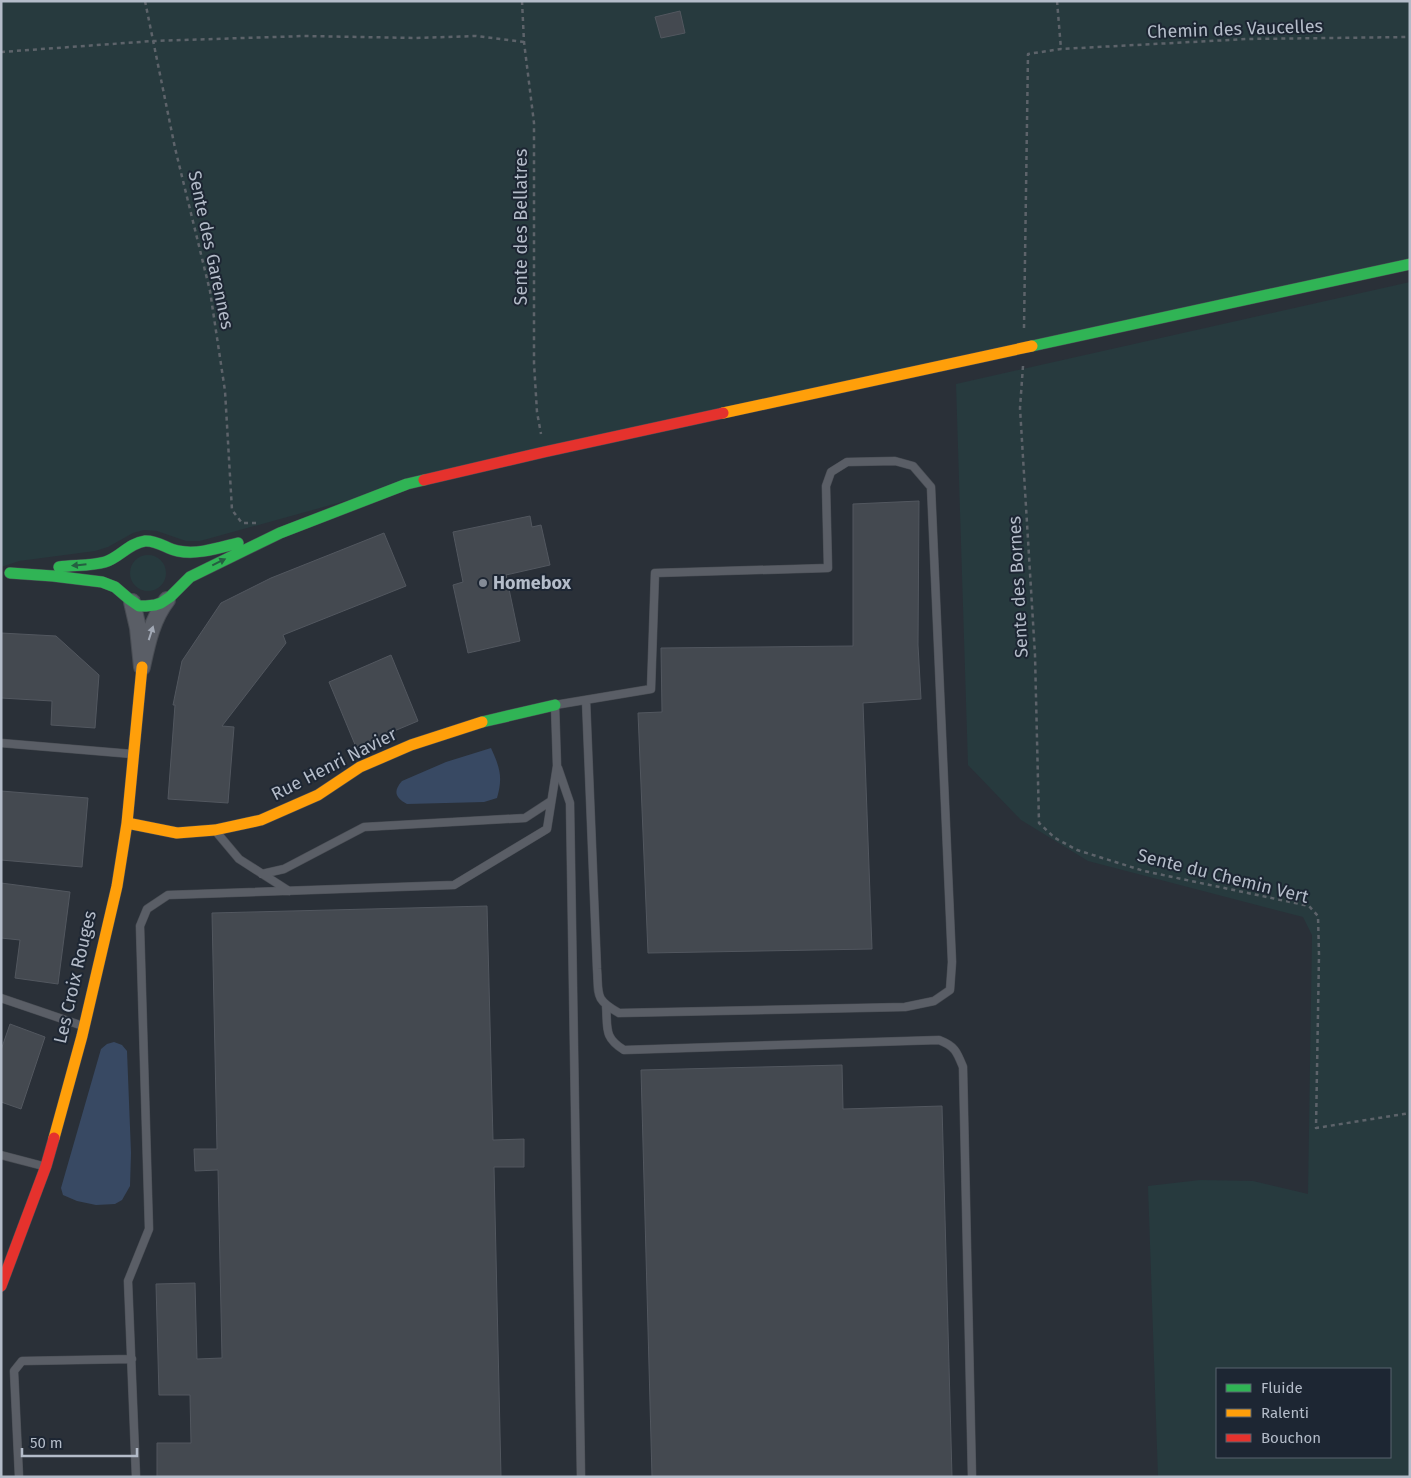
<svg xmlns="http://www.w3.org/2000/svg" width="1411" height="1478" font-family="'Fira Sans',sans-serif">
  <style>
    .green { fill: #273a3e; fill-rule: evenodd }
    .water { fill: #384963 }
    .building { fill: #444950; stroke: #52575f }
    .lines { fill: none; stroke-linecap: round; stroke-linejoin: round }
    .lane-casing { stroke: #484c53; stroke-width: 9 }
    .street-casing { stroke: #484c53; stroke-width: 18 }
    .fast-casing { stroke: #484c53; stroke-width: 12 }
    .slow-casing { stroke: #484c53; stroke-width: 12 }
    .jam-casing { stroke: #484c53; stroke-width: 12 }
    .path { stroke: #5d636a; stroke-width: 2.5; stroke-dasharray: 4 4; stroke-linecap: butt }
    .lane { stroke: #5a5e66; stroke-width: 8 }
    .street { stroke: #5a5e66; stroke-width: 16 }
    .fast { stroke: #30b455; stroke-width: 11 }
    .slow { stroke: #ff9f0a; stroke-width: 11 }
    .jam { stroke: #e5322d; stroke-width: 11 }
    .oneway { fill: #255f41 }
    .oneway2 { fill: #a2a9b5 }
    .poi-dot { fill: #848b96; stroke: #1d2633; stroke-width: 2 }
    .labels { text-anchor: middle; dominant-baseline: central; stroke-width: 4; stroke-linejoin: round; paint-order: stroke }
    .street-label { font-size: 18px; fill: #b4bcc9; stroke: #1d2633 }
    .poi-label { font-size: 18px; font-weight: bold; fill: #b4bcc9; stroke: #1d2633; text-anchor: start }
  </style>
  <rect width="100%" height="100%" fill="#2a3038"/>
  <path class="green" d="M1,1h1409v263l-1003,220 -207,57h-14l-29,-10 -13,-1 -11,3 -25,14 -13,4 -76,10 -18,6z
    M1410,282v1195h-252l-10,-291 52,-6 53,1 55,13 4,-259 -9,-18 -215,-56 -67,-41 -53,-55 -12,-381zM1217,1369h173v88h-173z
    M130 573a18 18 0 1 1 36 0a18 18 0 1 1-36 0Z"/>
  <path class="water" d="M491,748c9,20 12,29 6,50l-13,4 -77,2c-12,-6 -14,-13 -5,-23l44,-19z
    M114,1042l8,3 5,6 4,102 -1,33 -8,14 -7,4 -19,1 -19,-4 -14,-6 -2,-7 40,-139 6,-5z"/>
  <path class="building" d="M680,11l5,22 -24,5 -6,-21z
    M919,501l-1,144 3,54 -58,4 9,246 -224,4 -10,-240 24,-1 -1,-64 192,-2v-142z
    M530,516l2,11 9,-2 9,40 -44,10 14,66 -52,12 -15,-68 10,-3 -10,-50z
    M384,533l22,53 -123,49 3,8 -64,83 12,1 -6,76 -60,-4 7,-94h-2l9,-44 39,-58 50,-25z
    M1,633l55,3 43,39 -4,53 -44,-3 1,-24 -51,-3z
    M391,655l27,66 -62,26 -27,-65z
    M1,791l87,7 -6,69 -81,-7z
    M1,883l69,9 -12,92 -43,-6 5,-38 -19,-2z
    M487,906l6,234 31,-1v28h-30l7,310h-344v-34h34l-1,-48h-31l-3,-111 39,-1 2,76 25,-1 -4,-188 -23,1 -1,-22h23l-5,-236z
    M10,1024l35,13 -24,72 -20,-7v-52z
    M842,1065l1,44 99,-3 10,371h-300l-11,-407z"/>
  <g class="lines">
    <g class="lane-casing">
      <path id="lane" d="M1,743l131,11
        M558,768l12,35 11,674
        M218,834l21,25 50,32
        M262,874l22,-5 80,-42 161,-9 26,-17
        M1,998l82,28
        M606,1005c2,23 -3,32 18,45l315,-10c16,6 18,12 24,27l9,410
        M1,1155l42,11
        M19,1477l-5,-106 8,-10 110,-2
        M136,1477l-8,-196 21,-52 -9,-303 7,-17 21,-14 286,-10 93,-56 10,-63 -2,-61 96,-16 4,-116 173,-5 -2,-82 5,-14 16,-10 48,-1 18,5 18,21 21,475 -2,28 -16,11 -29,6 -286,6c-25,-14 -20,-18 -22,-44l-11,-269"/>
    </g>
    <g class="street-casing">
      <path id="street" d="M132,602l6,26 4,39c5,-23 10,-48 25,-67"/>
    </g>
    <g class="fast-casing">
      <path id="fast" d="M1032,346l378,-82
        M59,567c15,-2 32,-1 46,-5 14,-4 24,-19 40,-21 12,-1 22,8 33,10 20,4 40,-3 60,-8
        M10,573l43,3 49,6 13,5 14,12 10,7h7l9,-1 6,-2 9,-6 20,-20 90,-44 127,-49 17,-4
        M482,722l73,-17"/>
    </g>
    <g class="slow-casing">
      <path id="slow" d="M723,413l309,-67
        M127,823l50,10 38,-3 46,-10 57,-25 42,-28 51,-22 71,-23
        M54,1138l28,-102 35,-150 10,-63 15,-156"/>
    </g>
    <g class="jam-casing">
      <path id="jam" d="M424,480l120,-28 179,-39
        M1,1286l45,-120 8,-28"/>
    </g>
    <path class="path" d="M145,1l30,147 35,143 15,100 7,119 10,13h15
      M522,1l2,41 10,81v240l3,49 4,22
      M1057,1l4,48
      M1,52l152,-11 151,-5 112,2 60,-2 48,6
      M1024,328l4,-274 33,-5 186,-10 163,-2
      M1023,366l-3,42 15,247 4,168 16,15 22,12 67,21 165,35 9,10 1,39 -3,173 94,-15"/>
    <use href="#lane" class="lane"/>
    <use href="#street" class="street"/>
    <use href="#fast" class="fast"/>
    <use href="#slow" class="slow"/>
    <use href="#jam" class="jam"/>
  </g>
  <defs><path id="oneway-solid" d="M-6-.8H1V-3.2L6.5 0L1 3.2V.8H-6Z" transform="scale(1.25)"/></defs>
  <g class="oneway">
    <use href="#oneway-solid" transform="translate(219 562) rotate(-26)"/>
    <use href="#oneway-solid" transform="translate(79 565) rotate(174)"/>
  </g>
  <use class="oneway2" href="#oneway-solid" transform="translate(151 633) rotate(-72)"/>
  <circle class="poi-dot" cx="483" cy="583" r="5"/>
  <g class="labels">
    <g class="street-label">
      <text transform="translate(1235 29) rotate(-2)">Chemin des Vaucelles</text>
      <text transform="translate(521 227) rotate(-90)">Sente des Bellatres</text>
      <text transform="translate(211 250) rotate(78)">Sente des Garennes</text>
      <text transform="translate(1018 587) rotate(-93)">Sente des Bornes</text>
      <text transform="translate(334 764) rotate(-27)">Rue Henri Navier</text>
      <text transform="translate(1223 876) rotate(14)">Sente du Chemin Vert</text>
      <text transform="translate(75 977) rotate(-77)">Les Croix Rouges</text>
    </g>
    <g class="poi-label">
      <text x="493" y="583">Homebox</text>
    </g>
  </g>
  <rect width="1411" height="1478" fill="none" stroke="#b4bcc9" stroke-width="5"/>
  <rect x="1216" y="1368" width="175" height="90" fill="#1d2633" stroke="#59626f"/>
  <rect x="1226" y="1384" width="25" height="8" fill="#30b455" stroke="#59626f"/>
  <text x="1261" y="1393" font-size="15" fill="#b4bcc9">Fluide</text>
  <rect x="1226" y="1409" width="25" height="8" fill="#ff9f0a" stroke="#59626f"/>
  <text x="1261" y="1418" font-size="15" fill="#b4bcc9">Ralenti</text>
  <rect x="1226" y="1434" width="25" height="8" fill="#e5322d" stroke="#59626f"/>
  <text x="1261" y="1443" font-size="15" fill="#b4bcc9">Bouchon</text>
  <path d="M22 1448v8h115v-8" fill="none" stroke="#b4bcc9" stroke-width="2.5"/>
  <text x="30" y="1448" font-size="15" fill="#b4bcc9" stroke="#1d2633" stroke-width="4" paint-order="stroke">50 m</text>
</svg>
